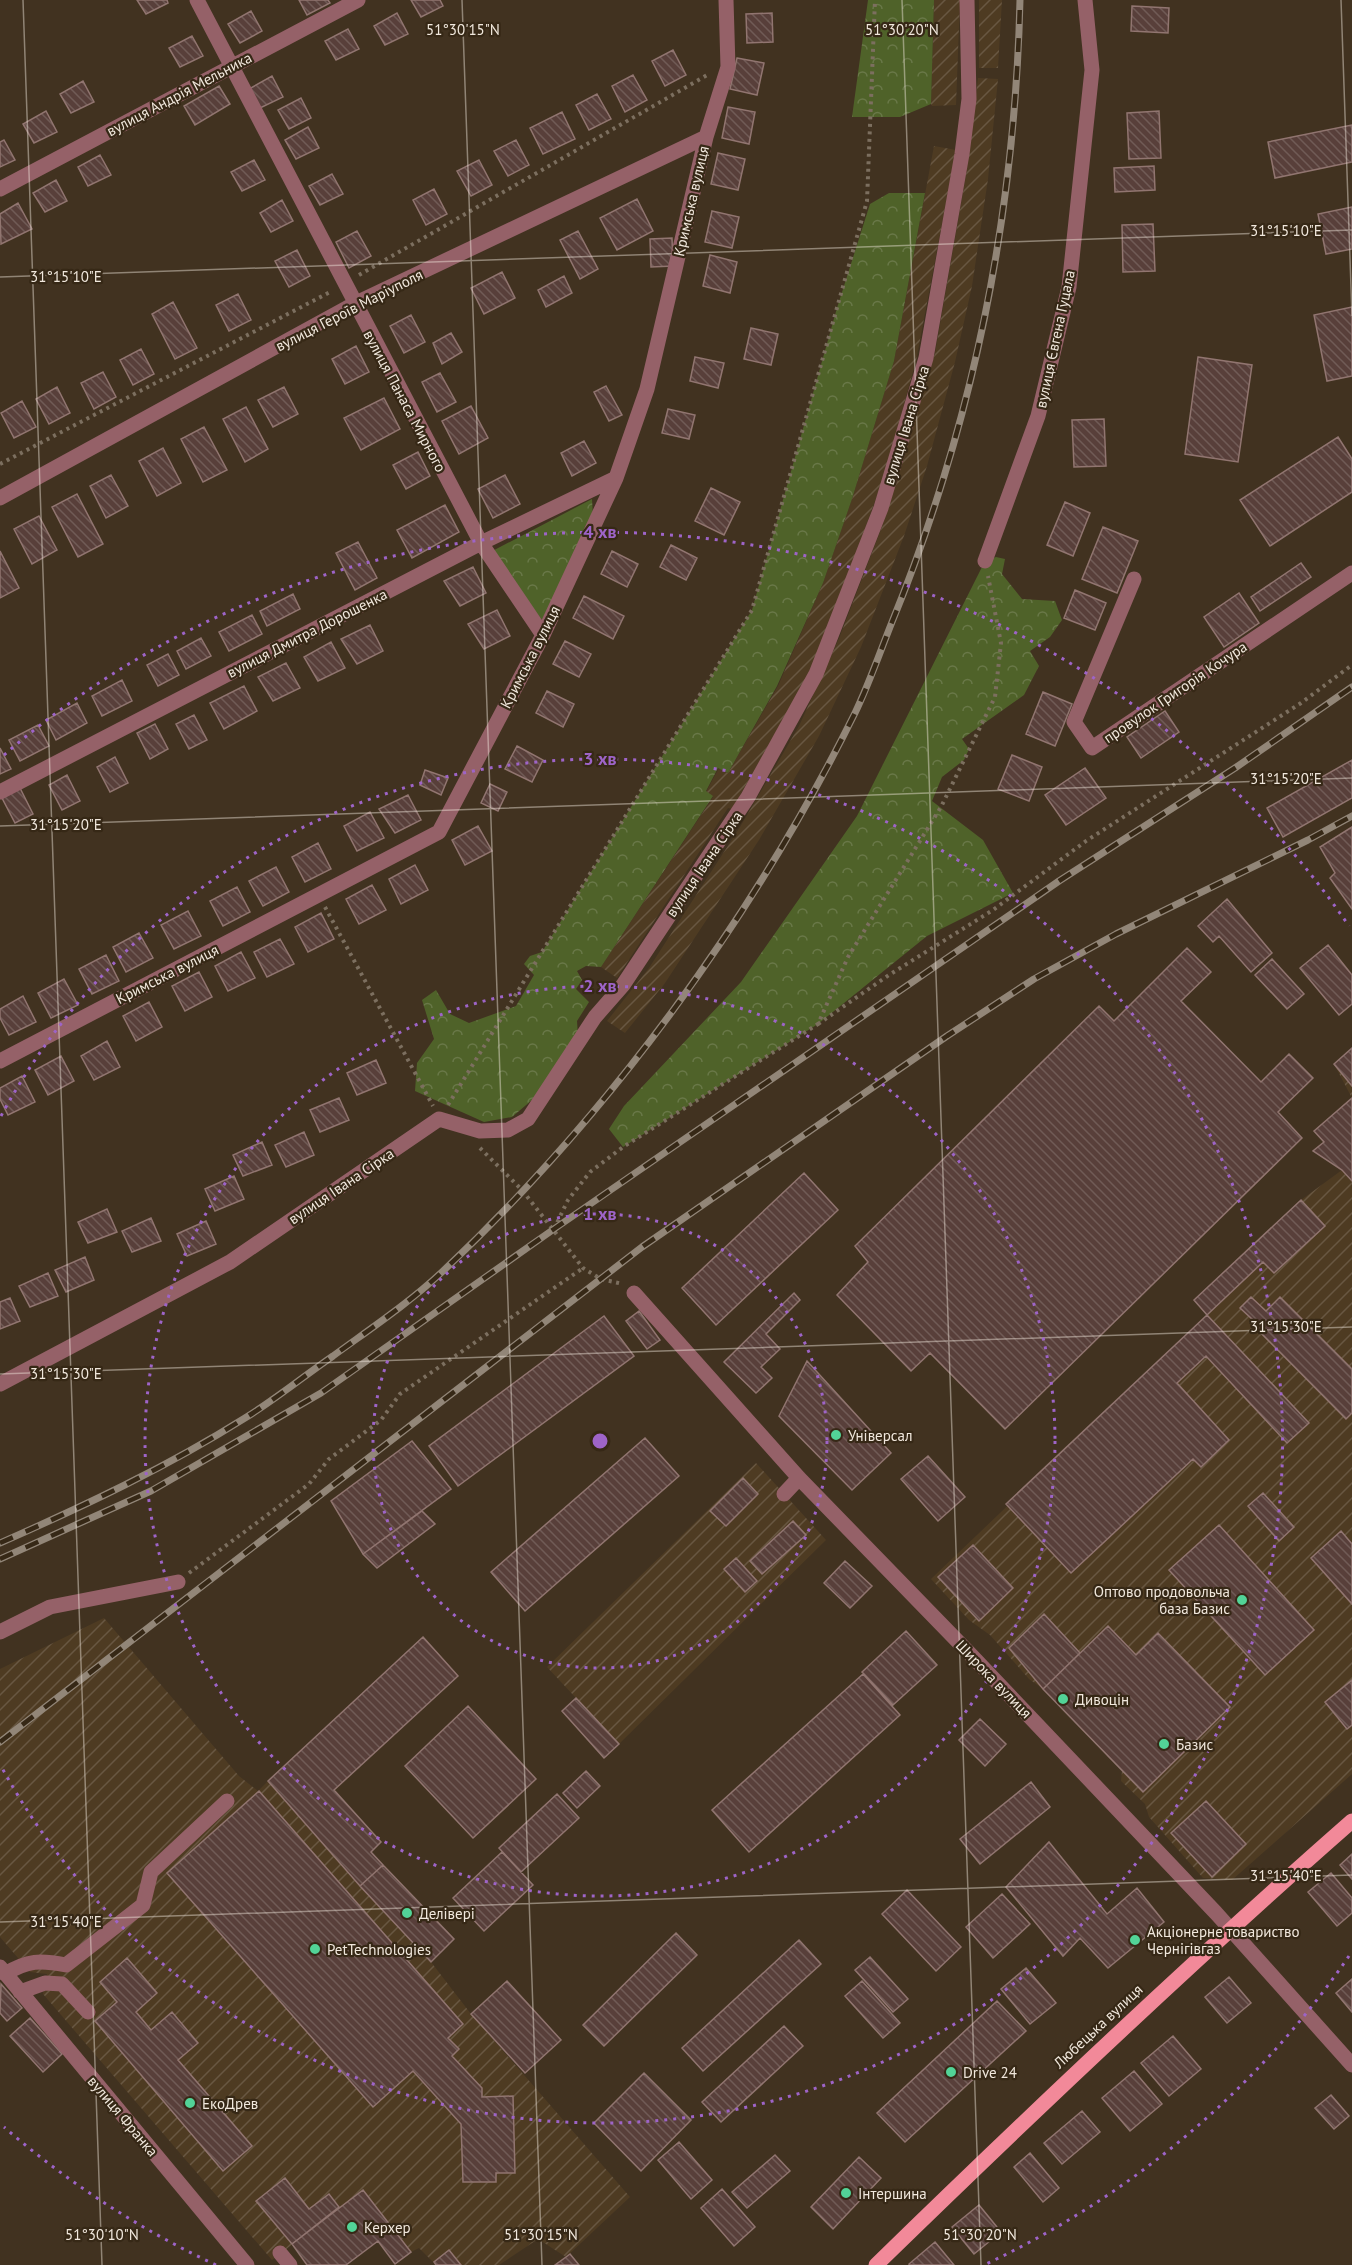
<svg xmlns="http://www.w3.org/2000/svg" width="1352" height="2265" font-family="'PT Sans',sans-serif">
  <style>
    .industrial { fill: url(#industrial-furrows) }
    .forest { fill: url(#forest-crowns) }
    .building { fill: url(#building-back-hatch); stroke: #917570; stroke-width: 1.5 }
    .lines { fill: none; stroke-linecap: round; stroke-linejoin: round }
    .path { stroke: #7c6f5f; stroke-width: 4; stroke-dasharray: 3 4.5; stroke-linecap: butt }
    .minor { stroke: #956168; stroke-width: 15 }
    .major { stroke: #f28999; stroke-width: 15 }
    .rail-casing { stroke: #928678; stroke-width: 7 }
    .rail { stroke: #362816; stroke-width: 4.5; stroke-dasharray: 14; stroke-linecap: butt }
    .ticks { fill: none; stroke: #f1e8dd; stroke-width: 1.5; stroke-opacity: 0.45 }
    .ring { fill: none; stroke: #9e64c8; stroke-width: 3; stroke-dasharray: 3 6 }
    .poi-dot { fill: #52d397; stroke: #362816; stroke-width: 2 }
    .labels { text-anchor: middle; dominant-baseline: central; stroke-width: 4.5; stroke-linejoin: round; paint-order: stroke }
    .street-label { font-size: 15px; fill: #f1e8dd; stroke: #362816 }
    .poi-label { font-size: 15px; fill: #f1e8dd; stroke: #362816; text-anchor: start }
    .ticks-label { font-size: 15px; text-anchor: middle; fill: #f1e8dd; stroke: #362816; stroke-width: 4.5; stroke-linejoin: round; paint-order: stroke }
    .centre { fill: #9e64c8; stroke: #362816; stroke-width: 3 }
    .ring-label { font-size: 18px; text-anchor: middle; font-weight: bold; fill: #9e64c8; stroke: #362816; stroke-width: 4.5; stroke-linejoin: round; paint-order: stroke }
  </style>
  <defs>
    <pattern id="industrial-furrows" width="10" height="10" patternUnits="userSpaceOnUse" patternTransform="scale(1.5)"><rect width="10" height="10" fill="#4e3b22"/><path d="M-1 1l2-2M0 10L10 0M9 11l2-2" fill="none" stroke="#685742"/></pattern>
    <pattern id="forest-crowns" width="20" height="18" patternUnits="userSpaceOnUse" patternTransform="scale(1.5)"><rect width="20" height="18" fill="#4f6229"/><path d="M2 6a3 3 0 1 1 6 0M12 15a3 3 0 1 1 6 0" fill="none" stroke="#697848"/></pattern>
    <pattern id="building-back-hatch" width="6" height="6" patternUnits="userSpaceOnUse" patternTransform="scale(1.5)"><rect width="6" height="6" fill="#583f3a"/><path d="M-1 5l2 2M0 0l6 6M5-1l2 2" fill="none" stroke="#705b56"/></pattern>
  </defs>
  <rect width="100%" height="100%" fill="#413220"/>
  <path class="industrial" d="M934,0h26l-4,105 -24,1 -1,-2z
    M979,0h23l-4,68h-19z
    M978,78l20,1 -10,100 -16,107 -17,76 -28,104 -23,70 -43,111 -42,89 -60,104 -94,143 -40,50 -18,-12 42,-53 91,-141 59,-101 41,-90 43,-112 52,-171 31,-178z
    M934,146l22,4 -40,211 -32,115 -36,100 -38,95 -64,114 -14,24 -4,-1 -111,170 -16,-11 112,-170 -7,-5 13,-24 9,5 50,-87 45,-103 29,-84 42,-138z
    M1352,1049v725l-120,106 -29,-2 -54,-61 -4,-13 -24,-23 1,-10 -79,-82 -14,-10 -39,-44 -21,-15 -38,-41 276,-264 -13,-15 107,-100 41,-30 -29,-19 11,-9 -10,-11 38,-33 -18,-34z
    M756,1463l70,77 -207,204 -72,-77z
    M104,1618l135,158 19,15 10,-10 92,105 71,76 40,52 159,183 -64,60 -28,-18 -39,26h-63l-17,-17 -8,4 -49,-61 -90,69 -229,-266 4,-20 -17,-2 -30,-35v-268z"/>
  <path class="forest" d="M868,0h66l-3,104 -31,13h-48z
    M889,193h36l-31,168 -42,138 -29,84 -46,103 -49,87 -10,-5 -12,23 7,5 -112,171 -15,-1 -9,5 5,9 -6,9 13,13 -12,19 1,16 -46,63 -20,17 -28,5 -69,-31 2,-28 17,-24 -12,-39 14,-10 14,24 19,9 47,-17 18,-31 -10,-11 6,-8 12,-4 210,-342 85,-302 33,-104z
    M592,499l1,17 -51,104 -24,-31 -20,-14 -17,-18z
    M996,557l9,2 -3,15 20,25 33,2 7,19 -12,17 -20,14 9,15 -15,29 -62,44 7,10 -5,11 -22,17 -10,24 51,39 30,53 -86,43 -109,88 -195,123 -14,-18 15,-23 117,-124 116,-166 128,-255z"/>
  <path class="building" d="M137,0h30l1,3 -22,11z
    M299,0h29l2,3 -23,12z
    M411,0h29l3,6 -22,11z
    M1132,6l37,2 -1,25 -37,-2z
    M251,11l11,20 -22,12 -12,-19z
    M397,13l11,21 -23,11 -11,-19z
    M772,13l1,29 -26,1 -1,-29z
    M348,29l11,20 -23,11 -11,-19z
    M192,36l11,20 -23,11 -11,-19z
    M673,50l13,25 -21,11 -13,-25z
    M737,58l27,5 -7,32 -27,-6z
    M633,75l14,25 -22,12 -13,-26z
    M272,76l11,21 -23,11 -11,-19z
    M83,81l11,21 -23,11 -11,-19z
    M219,86l11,18 -35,21 -11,-19z
    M597,94l14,25 -22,11 -13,-25z
    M301,98l10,20 -22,11 -11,-19z
    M728,107l27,5 -6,32 -27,-6z
    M46,111l11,21 -23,11 -11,-19z
    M1159,111l2,47 -32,1 -2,-46z
    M562,112l13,27 -32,15 -13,-26z
    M1352,125v37l-77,16 -7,-36z
    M308,127l11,21 -23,11 -11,-19z
    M4,140l11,20 -15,7v-25z
    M516,140l13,25 -21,11 -14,-25z
    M718,153l27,6 -7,31 -27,-6z
    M100,155l11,20 -23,11 -10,-19z
    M254,160l11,20 -23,11 -11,-19z
    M479,160l13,25 -21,11 -14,-25z
    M1154,166l1,24 -40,2 -1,-24z
    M332,174l11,20 -23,11 -11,-19z
    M56,180l11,21 -22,11 -12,-19z
    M434,189l13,25 -21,11 -13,-25z
    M637,199l16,32 -36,19 -17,-32z
    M282,200l11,21 -22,11 -11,-19z
    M18,203l14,26 -31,15 -1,-30z
    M1352,207v42l-26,5 -8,-40z
    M712,211l27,6 -7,31 -27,-6z
    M1153,224l2,47 -32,1 -1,-47z
    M357,231l14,25 -22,12 -13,-26z
    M578,231l20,38 -18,10 -20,-39z
    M672,238l1,28 -22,1 -1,-28z
    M297,250l13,26 -21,11 -14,-26z
    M710,255l27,7 -7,31 -27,-7z
    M502,272l13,26 -31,16 -13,-26z
    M564,276l8,17 -26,14 -8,-17z
    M238,294l13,26 -22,11 -13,-26z
    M173,302l24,46 -22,11 -23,-45z
    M1352,307v69l-25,5 -13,-66z
    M411,315l14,27 -21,11 -14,-27z
    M751,328l27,6 -7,31 -27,-6z
    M451,333l11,19 -20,12 -9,-21z
    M356,346l13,26 -24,12 -13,-25z
    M141,349l13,25 -21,11 -13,-25z
    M695,357l29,6 -6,25 -28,-7z
    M1198,357l54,8 -14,97 -53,-8z
    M103,372l13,25 -22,12 -13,-26z
    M440,373l16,29 -19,10 -15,-30z
    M606,386l16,29 -13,6 -15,-29z
    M57,387l13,26 -21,11 -13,-25z
    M284,387l14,27 -25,13 -15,-27z
    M384,398l16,31 -39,21 -17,-32z
    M22,401l14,26 -22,11 -13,-25z
    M471,406l17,32 -29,16 -17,-33z
    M246,407l22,42 -23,13 -22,-43z
    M668,409l27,6 -6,24 -27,-6z
    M1104,419l2,47 -32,1 -2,-47z
    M204,427l23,43 -24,12 -22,-43z
    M1338,437l14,22v33l-82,54 -30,-46z
    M584,441l12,22 -24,13 -11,-23z
    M163,448l18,35 -24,13 -18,-35z
    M418,452l12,24 -24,13 -13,-24z
    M111,475l17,31 -22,12 -16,-32z
    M505,475l15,29 -27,14 -15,-29z
    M711,488l29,14 -16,33 -29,-14z
    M77,494l26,50 -25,13 -26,-50z
    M1065,502l25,11 -17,43 -26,-11z
    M445,505l14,27 -47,26 -15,-28z
    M39,516l18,34 -25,14 -18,-35z
    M1103,527l35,14 -21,52 -35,-14z
    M358,542l19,36 -22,12 -19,-37z
    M671,545l26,13 -11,22 -26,-13z
    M0,551l19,37 -19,10z
    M612,551l26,13 -11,23 -26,-13z
    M1301,563l10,14 -51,34 -9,-14z
    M473,567l13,26 -26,13 -16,-25z
    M1075,590l31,13 -11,27 -31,-12z
    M1239,593l20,30 -35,24 -20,-30z
    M293,594l7,15 -33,17 -7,-15z
    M584,596l40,20 -11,23 -40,-21z
    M497,610l13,26 -26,13 -16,-25z
    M252,615l10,19 -33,17 -10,-19z
    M370,625l13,26 -26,13 -16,-25z
    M201,638l10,18 -25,13 -9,-18z
    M565,641l26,13 -12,23 -26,-13z
    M331,642l14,26 -27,13 -14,-24z
    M168,654l11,21 -21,11 -11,-21z
    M286,663l14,25 -27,13 -15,-24z
    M122,680l10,21 -30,15 -10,-20z
    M244,686l13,25 -33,18 -14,-26z
    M547,691l27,13 -11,23 -27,-14z
    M1043,692l29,12 -17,42 -29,-12z
    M77,703l10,20 -31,17 -10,-20z
    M1165,711l14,21 -38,26 -14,-21z
    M194,715l13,25 -18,9 -13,-25z
    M155,724l13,25 -18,10 -13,-26z
    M38,725l11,21 -29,15 -11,-21z
    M517,746l26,14 -11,22 -27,-13z
    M0,748l11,21 -11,5z
    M1012,755l30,12 -13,34 -31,-12z
    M115,757l13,26 -18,9 -13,-25z
    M1352,760v38l-69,39 -16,-29z
    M1085,768l21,30 -40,27 -21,-30z
    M425,770l23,8 -7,17 -21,-10z
    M67,775l13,26 -18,9 -13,-25z
    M490,784l17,8 -9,19 -17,-8z
    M20,788l13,26 -18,9 -13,-25z
    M408,795l13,25 -26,13 -16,-24z
    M370,812l14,26 -27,13 -13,-25z
    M478,826l14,25 -27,14 -13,-25z
    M1352,827v82l-22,-31 5,-5 -15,-26z
    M318,843l13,26 -26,13 -13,-25z
    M415,865l13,25 -27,14 -12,-25z
    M276,867l13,25 -26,14 -14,-25z
    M372,885l14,25 -27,14 -13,-25z
    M237,887l13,25 -27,14 -13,-25z
    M1227,899l45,54 -21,19 -32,-36 -6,6 -15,-16z
    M188,911l13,25 -27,13 -13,-24z
    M321,913l13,26 -26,13 -13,-25z
    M139,933l14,25 -27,14 -13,-25z
    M280,939l14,25 -27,13 -13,-25z
    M1328,945l24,30v29l-13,11 -39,-47z
    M1187,948l24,24 -30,29 80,81 28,-28 24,24 -35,34 24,26 -297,291 -75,-76 -19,18 -74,-76 31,-33 -13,-16 244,-240 15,15z
    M241,952l14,26 -27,13 -13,-25z
    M106,955l13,26 -27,13 -13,-25z
    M1272,959l32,35 -17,15 -32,-34z
    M199,972l13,25 -27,14 -13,-25z
    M64,979l14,26 -27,13 -13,-25z
    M23,996l13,26 -27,13 -9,-17v-9z
    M149,1002l13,25 -26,14 -13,-25z
    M107,1041l13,26 -26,13 -13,-24z
    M1352,1048v38l-18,-22z
    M61,1056l13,25 -26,14 -13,-25z
    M376,1060l10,23 -29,12 -10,-22z
    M22,1076l13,26 -27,13 -8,-16v-11z
    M339,1098l10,22 -29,12 -10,-22z
    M1352,1098v83l-10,-11 -29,-19 11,-9 -10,-11z
    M304,1132l10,23 -28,12 -11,-22z
    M262,1142l10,23 -29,11 -10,-21z
    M804,1173l34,37 -122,115 -34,-37z
    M234,1176l10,23 -29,12 -10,-22z
    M1301,1200l24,26 -51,47 -11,-11 -56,53 -13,-15z
    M107,1209l10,23 -29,11 -10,-21z
    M151,1218l10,23 -29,11 -10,-21z
    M206,1221l10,23 -29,12 -10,-22z
    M85,1257l9,23 -28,12 -11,-22z
    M48,1273l10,23 -28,11 -11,-21z
    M794,1293l6,7 -34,34 14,15 -19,18 11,11 -16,15 -32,-31z
    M1251,1297l15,14 14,-14 72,72v44l-6,6 -96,-97 3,-2 -13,-12z
    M10,1298l10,23 -20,8v-27z
    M639,1311l21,29 -13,9 -21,-28z
    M1207,1315l102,108 -22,20 -81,-87 -29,27 52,57 -28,27 -8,-8 -122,114 -65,-69z
    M604,1316l30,40 -176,130 -29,-40z
    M807,1361l84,92 -39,37 -73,-74z
    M645,1438l34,38 -154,135 -34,-39z
    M412,1441l39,48 -88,65 -32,-53z
    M928,1456l37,41 -27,24 -37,-42z
    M743,1478l15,16 -32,32 -16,-15z
    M1263,1493l31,34 -15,14 -31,-35z
    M422,1511l13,13 -58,44 -14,-14z
    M793,1521l13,14 -44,39 -12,-13z
    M1219,1525l95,105 -49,45 -96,-105z
    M1341,1531l11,13v60l-41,-46z
    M973,1545l40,43 -34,33 -41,-44z
    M736,1558l21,23 -12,11 -21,-23z
    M845,1561l27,25 -22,22 -26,-25z
    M1044,1614l36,39 -37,36 -34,-41z
    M1108,1626l28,29 22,-22 72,74 -87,85 -100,-103z
    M906,1631l31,34 -44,40 -31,-33z
    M423,1637l35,39 -124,114 47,52 -10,10 12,13 -23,21 -92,-105z
    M863,1674l37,41 -151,137 -37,-42z
    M1352,1680v45l-5,4 -22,-27z
    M576,1698l43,46 -15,14 -42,-47z
    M468,1706l68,73 -63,59 -68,-72z
    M980,1719l26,25 -21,22 -26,-26z
    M586,1771l14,15 -23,22 -14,-15z
    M1031,1782l19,25 -70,57 -20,-25z
    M259,1791l204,233 -15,14 11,11 -7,7 30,32v9l31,-1 2,77h-19v9h-33l-2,-58 -48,-53 -40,36 -206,-234z
    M557,1794l22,24 -58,54 -22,-24z
    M1206,1801l40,43 -34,33 -41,-44z
    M1049,1842l58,72 30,-26 27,34 -56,46 -28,-30 -17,18 -57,-69z
    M502,1852l31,33 -49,46 -31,-33z
    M1352,1854v25l-12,-14z
    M383,1865l71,74 -23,23 -71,-76z
    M1331,1873l21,25v15l-15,13 -29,-34z
    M907,1890l54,57 -25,24 -54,-57z
    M1002,1894l28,30 -37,34 -27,-31z
    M676,1933l21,22 -93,91 -21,-21z
    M799,1940l22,24 -118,107 -21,-23z
    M870,1957l38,42 -15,13 -38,-42z
    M127,1958l30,35 -21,19 15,18 21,-18 26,31 -20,17 74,86 -29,25 -128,-150 22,-19 -17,-20z
    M1026,1968l30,35 -26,21 -29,-35z
    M1229,1977l22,26 -24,20 -22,-26z
    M1352,1979v33l-16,-19z
    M507,1981l54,59 -36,33 -54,-59z
    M862,1981l38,42 -17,15 -38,-42z
    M1,1984l21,24 -15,13 -7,-8z
    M997,2001l29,30 -121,111 -28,-29z
    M30,2018l32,36 -19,18 -33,-36z
    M784,2026l19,20 -82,76 -19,-20z
    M1173,2036l28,33 -32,27 -28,-33z
    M1134,2071l28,33 -32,27 -28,-33z
    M644,2073l47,47 -50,51 -47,-48z
    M1331,2095l18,21 -15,13 -19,-21z
    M1082,2111l18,21 -38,32 -18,-21z
    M679,2142l33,38 -21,19 -33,-39z
    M1030,2153l29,35 -16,14 -29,-35z
    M775,2155l15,16 -43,37 -15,-16z
    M859,2157l22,21 -48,51 -22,-22z
    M285,2178l24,31 20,-15 10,13 -47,37 -36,-43z
    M722,2189l33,38 -21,19 -33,-38z
    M363,2190l48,62 -16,12 -17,-23 -32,24h-39l-15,-21z
    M979,2205l22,27 -27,22 -22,-27z
    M935,2242l19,23h-45v-1z
    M449,2250l12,15h-25l-2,-3z
    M570,2254l9,11h-24l11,-8z"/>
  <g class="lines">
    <path class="path" d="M359,275l350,-201
      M0,464l332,-173
      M325,907l108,199
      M818,1024l71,-49 104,-65 93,-69 215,-138 51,-38
      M448,1105l304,-495 115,-409 8,-201
      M480,1148l42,42 61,78 18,11 22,5
      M554,1229l14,-29 22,-28 33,-25 195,-123 30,-67 93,-150 54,-110 6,-54 -13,-67
      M189,1573l120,-89 20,-25 52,-39 19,-26 183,-126"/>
    <path class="minor" d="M197,0l284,543 62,92
      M0,189l358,-189
      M0,498l354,-194 352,-167
      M985,561l53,-145 31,-129 23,-217 -7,-70
      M1134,579l-60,143 18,26 260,-175
      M0,792l481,-249 135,-65
      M0,1061l439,-229 104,-197 73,-157 31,-89 59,-252 22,-70 -2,-67
      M634,1293l165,185 173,178 244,257 136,152
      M0,1384l230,-122 209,-143 41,12 28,-1 20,-11 67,-102 28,-32 125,-188 68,-123 65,-166 45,-150 36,-204 7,-55 -2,-99
      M784,1494l15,-16
      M0,1632l50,-25 128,-25
      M0,1967l247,298
      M5,1974c23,-14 35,-14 61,-9l77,-60 8,-33 76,-71
      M20,1992l25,-9 17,1 26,28
      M280,2253l10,12"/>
    <path class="major" d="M876,2265c156,-152 313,-301 476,-444"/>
    <g class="rail-casing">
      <path id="rail" d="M0,1543c84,-37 167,-76 245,-125 31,-19 59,-42 88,-62 37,-27 76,-53 109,-84 166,-156 312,-355 413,-559 14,-29 25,-61 37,-91 81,-198 123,-408 128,-622
        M0,1559l151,-68 170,-98 233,-164 505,-348 176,-113 117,-81
        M0,1742l642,-495 305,-211 87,-57 82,-45 192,-94 44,-24"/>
    </g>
    <use href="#rail" class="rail"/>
  </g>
  <path class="ticks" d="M23,0l79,2265M462,0l80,2265M902,0l79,2265M1341,0l11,316M0,277l1352,-47M0,826l1352,-48M0,1374l1352,-47M0,1922l1352,-47"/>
  <g class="ring">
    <circle cx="600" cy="1441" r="227"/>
    <circle cx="600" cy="1441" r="455"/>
    <path d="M1 1116A682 682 0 1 1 1 1766"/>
    <path d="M1349 1956A909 909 0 0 1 984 2265M216 2265A909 909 0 0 1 4 2127M4 755A909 909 0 0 1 1349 926"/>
  </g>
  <g class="poi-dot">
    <circle cx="836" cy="1435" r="6"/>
    <circle cx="1242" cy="1600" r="6"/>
    <circle cx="1063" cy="1699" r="6"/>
    <circle cx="1164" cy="1744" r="6"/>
    <circle cx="407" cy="1913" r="6"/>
    <circle cx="1135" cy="1940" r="6"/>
    <circle cx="315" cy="1949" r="6"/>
    <circle cx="951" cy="2072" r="6"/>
    <circle cx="190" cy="2103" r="6"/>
    <circle cx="846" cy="2193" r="6"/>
    <circle cx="352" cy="2227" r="6"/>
  </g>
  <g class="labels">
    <g class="street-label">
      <text transform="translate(179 94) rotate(-28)">вулиця Андрія Мельника</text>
      <text transform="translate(691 201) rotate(-77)">Кримська вулиця</text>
      <text transform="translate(349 310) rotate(-27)">вулиця Героїв Маріуполя</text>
      <text transform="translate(1055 339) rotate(-78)">вулиця Євгена Гуцала</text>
      <text transform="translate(405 401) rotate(62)">вулиця Панаса Мирного</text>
      <text transform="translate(906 425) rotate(-73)">вулиця Івана Сірка</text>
      <text transform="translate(307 633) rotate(-27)">вулиця Дмитра Дорошенка</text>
      <text transform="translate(530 657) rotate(-63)">Кримська вулиця</text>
      <text transform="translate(1175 692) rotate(-34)">провулок Григорія Кочура</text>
      <text transform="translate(704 864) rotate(-56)">вулиця Івана Сірка</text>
      <text transform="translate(167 974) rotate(-27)">Кримська вулиця</text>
      <text transform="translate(341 1186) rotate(-34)">вулиця Івана Сірка</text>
      <text transform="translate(994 1679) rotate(46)">Широка вулиця</text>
      <text transform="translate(1098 2026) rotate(-43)">Любецька вулиця</text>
      <text transform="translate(123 2116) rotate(50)">вулиця Франка</text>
    </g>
    <g class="poi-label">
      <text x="848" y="1435">Універсал</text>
      <text x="1230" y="1591" text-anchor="end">Оптово продовольча<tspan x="1230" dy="17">база Базис</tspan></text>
      <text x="1075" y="1699">Дивоцін</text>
      <text x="1176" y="1744">Базис</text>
      <text x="419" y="1913">Делівері</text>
      <text x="1147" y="1931">Акціонерне товариство<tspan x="1147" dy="17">Чернігівгаз</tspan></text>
      <text x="327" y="1949">PetTechnologies</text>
      <text x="963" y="2072">Drive 24</text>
      <text x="202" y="2103">ЕкоДрев</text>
      <text x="858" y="2193">Інтершина</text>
      <text x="364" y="2227">Керхер</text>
    </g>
  </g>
  <g class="ticks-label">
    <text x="463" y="35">51°30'15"N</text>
    <text x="902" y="35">51°30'20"N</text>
    <text x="1286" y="236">31°15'10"E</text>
    <text x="66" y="282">31°15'10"E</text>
    <text x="1286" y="784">31°15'20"E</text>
    <text x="66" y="830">31°15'20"E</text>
    <text x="1286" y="1332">31°15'30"E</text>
    <text x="66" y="1379">31°15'30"E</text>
    <text x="1286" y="1881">31°15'40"E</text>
    <text x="66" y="1927">31°15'40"E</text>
    <text x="102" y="2240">51°30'10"N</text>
    <text x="541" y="2240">51°30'15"N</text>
    <text x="980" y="2240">51°30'20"N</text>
  </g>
  <circle cx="600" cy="1441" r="9" class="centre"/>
  <g class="ring-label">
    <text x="600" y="538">4 хв</text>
    <text x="600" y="765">3 хв</text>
    <text x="600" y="992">2 хв</text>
    <text x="600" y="1220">1 хв</text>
  </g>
</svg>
